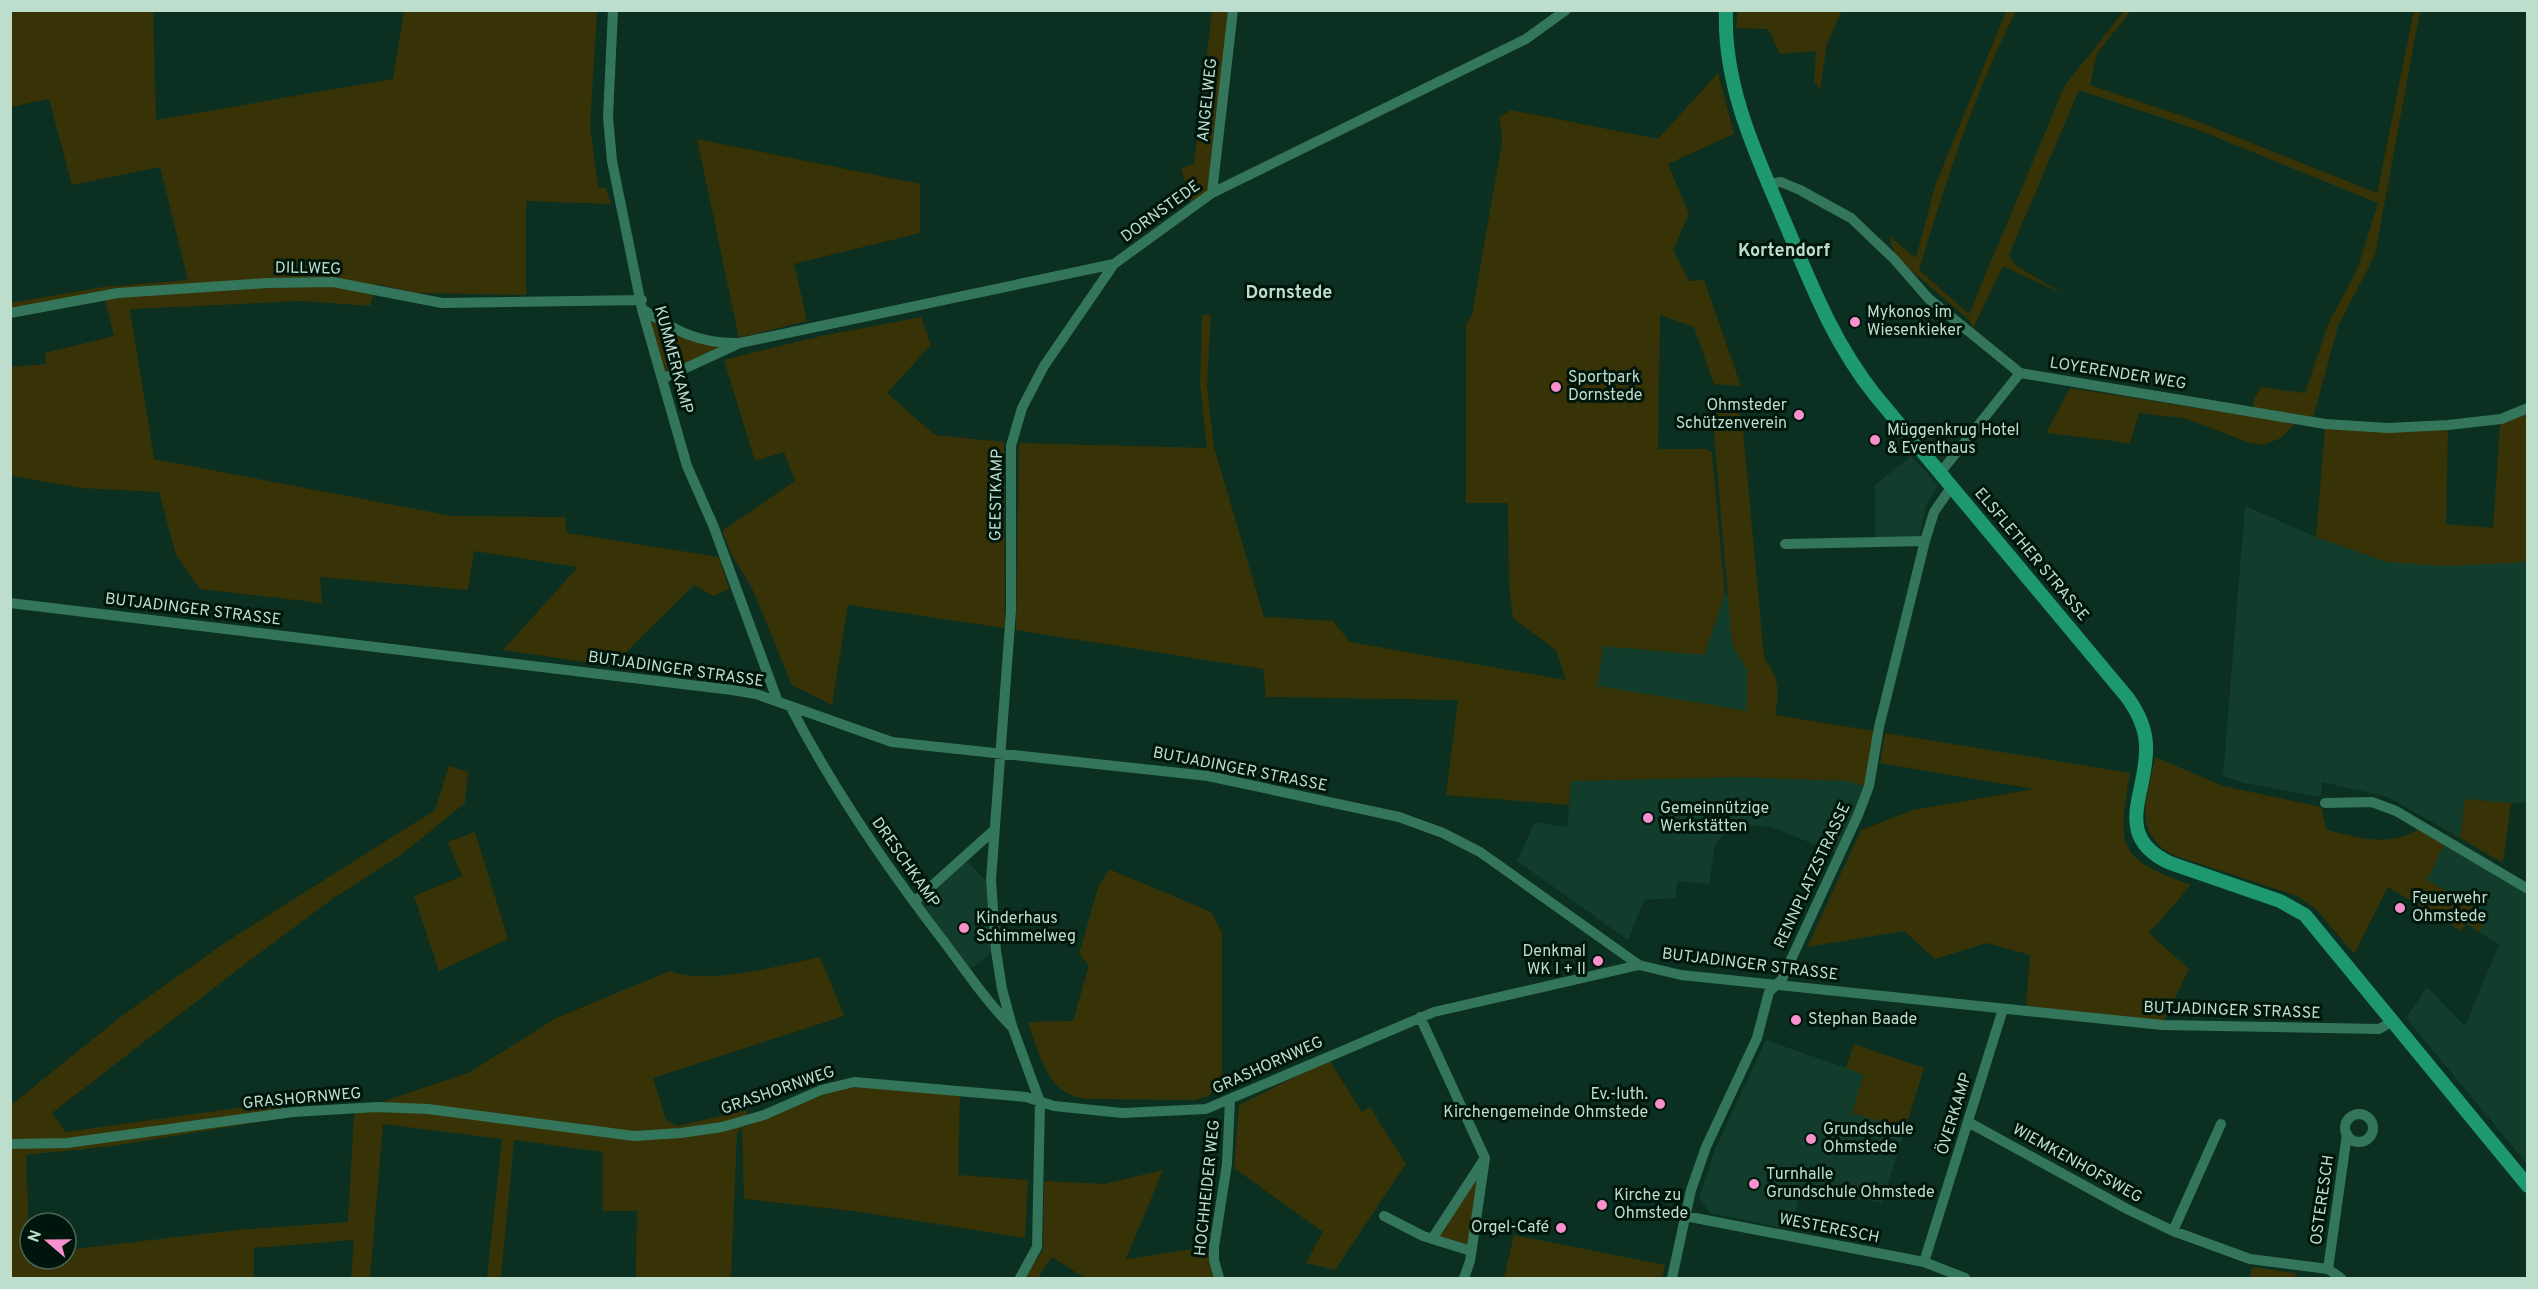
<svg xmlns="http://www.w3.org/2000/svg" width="2538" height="1289" font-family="Overpass,sans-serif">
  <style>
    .built { fill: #123c2c }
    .green { fill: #373306 }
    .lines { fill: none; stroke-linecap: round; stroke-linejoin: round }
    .minor { stroke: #33765b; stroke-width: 10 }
    .major { stroke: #1e986f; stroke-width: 14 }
    .poi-dot { fill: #f790cd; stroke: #00160c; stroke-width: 2 }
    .labels { text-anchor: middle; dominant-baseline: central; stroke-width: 6; stroke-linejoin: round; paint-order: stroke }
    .street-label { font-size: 16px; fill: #bdddcd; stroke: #00160c }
    .poi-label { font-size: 16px; fill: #bdddcd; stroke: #00160c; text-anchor: start }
    .neighbourhood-label { font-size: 18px; font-weight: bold; fill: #bdddcd; stroke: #00160c }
  </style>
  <rect width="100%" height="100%" fill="#0b2f21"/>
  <path class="built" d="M1911,456l27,29 -12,21 -7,31 -44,1v-53z
    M2245,506l71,31 71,25h140v240l-16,1 -45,-4 -6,39 -72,-41 -66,-15 -1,15 -77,-14 -21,-7z
    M1725,595h3l4,49 15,26 1,41 -151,-24 5,-41 102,9z
    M1739,777l111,4 15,6 -29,66 -65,-26 -38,-3 -18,21 -6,39 -32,-3 -1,17 -32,2 -16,40 -111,-79 18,-39 32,5 4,-46z
    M2444,845l83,49v270l-121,-146 21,-31 38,39 34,-81 -79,-52z
    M966,860l20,21 6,71 -21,17 -51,-66z
    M1766,1040l80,28 8,-24 70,24 -42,135 -81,-15 -9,42 -82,-17 -11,-15 16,-49z"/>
  <path class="green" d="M10,11h143l3,109 237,-41 11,-68h193l-7,115 8,61 8,1 5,16 -85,-3v94l-110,-2 -40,-9 -6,22 -68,-5 -172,8 24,150 298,57 113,1 2,16 152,24 10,32 -16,7 -19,-11 -82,81 -109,-16 75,-83 -104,-16 -6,39 -148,-13 2,26 -122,-14 -24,-34 -17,-63 -77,-4 -71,-12v-109l35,-3 -1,-11 69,-17 -9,-37 -94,19v-15l92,-16 85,-7 -28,-113 -88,18 -23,-86 -38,8z
    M1212,11h17l-19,179 -19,13 -10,-35 13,-4z
    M1738,11h104l-15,33 -7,46 -6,-9 2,-30 -36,3 -12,-25 -32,-1z
    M2006,11h10c-43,85 -69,168 -97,259l50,44 96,-229 59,-74h7l-34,42 -7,32 104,35 183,73 37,-182h6l-45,244 -37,71 -25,92 -60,-11 1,-8 7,-12 44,6 23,-69 29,-54 21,-67 -185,-75 -114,-38 -70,165 5,9 51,31 -62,-29 -30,62 -4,-8 -73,-63 -7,-21 27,22 19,-72z
    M1718,73l16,61 -66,30 21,50 -16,36 16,31 15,-1 37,106 -27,-2 -20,-57 -34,-12 -2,134h49l5,4 13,142 -21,60 -101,-9 -6,40 150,25v-41l-15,-26 -20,-233 3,-12 15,-1 10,14 3,17 21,229c15,19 16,34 11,57l99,16 -9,56 -15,-6 -111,-4 -168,4 -2,24 -123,-10 12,-95 -192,-3 -3,-28 -247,-39 3,-187 188,5 -7,-64 2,-69h9l-4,72 7,60 50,170 69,4 17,21 216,38 -10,-30 -43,-32 -4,-34 -1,-81h-42v-178l6,-10 30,-173 -2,-25 11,-7 147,29z
    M697,139l223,45v49l-126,31 13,57 -68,17z
    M647,316c24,16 47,28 76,31l-59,25z
    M921,317l10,28 -44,48 48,42 69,7 1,186 -157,-23 -16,100 -40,-20 -40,-97 -20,-33 -10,-24 73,-50 -11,-29 -29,9 -31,-101 97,-24z
    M2070,388l225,35 -14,15 -17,7 -14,-2 -66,-25 -45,-5 -9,30 -84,-10z
    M2527,412v150l-82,4 -58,-4 -71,-25 9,-109 123,1 -2,95 47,4 7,-103z
    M1885,733l245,40c-13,74 -13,86 61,112l-42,48 40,36 -25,52 -138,-14 4,-52 -43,-12 -52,16 -31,-28 -97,16 54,-117 52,-20 121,-21 -154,-26z
    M2155,757l68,29 98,21 6,23c32,8 61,17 91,0l26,15 -17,35 62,35 -10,17 -13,-9 -5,8 -73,-44 -34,67 -38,-45 -19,-13 -124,-41c-43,-25 -25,-58 -18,-98z
    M449,766l19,6 -3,31 -64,52 -66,42 -90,67 -193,149 13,19 217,-30 1,16 -171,28 -86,9 4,104h36v-9l171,-20 111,-8 6,-108 39,-16 77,-26 86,-54 114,-47c37,15 111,-6 150,-14l24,59 -191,62 13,42 11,6 71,-16 -4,17 91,-37 32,-4 93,9 -2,80 70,5 -3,58 -164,-26 -117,-13 -2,-72 -5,6 -6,145 -95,-1 1,-66h-34v-59l-89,-12 -13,138h-14l15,-139 -119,-15 -13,154h-19l3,-38 -100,8v30h-243v-173l112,-90 103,-73 209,-132z
    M2465,799l46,4 -8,60 -43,-25z
    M475,832l33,107 -69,32 -25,-75 48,-20 -14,-34z
    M1109,869l102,43 11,21v142l-12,20 -15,5 -110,-1c-39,-6 -45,-44 -57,-77l45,-1 16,-56 -10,-11 19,-66z
    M1854,1044l70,24 -19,61 -53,-16 12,-38 -18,-7z
    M1329,1060l33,52 8,-5 36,57 -71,106 -29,-7 17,-31 -89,-64 5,-63z
    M1163,1170l-37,89 82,-12 6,31h-133l1,-2 -30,-19 -14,21h-14l19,-28 1,-69 61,3z
    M1479,1175l-11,70 -29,-9z
    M1514,1235l151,30 -3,13h-158z
    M2252,1267l44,6 -1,5h-46z"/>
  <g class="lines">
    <path class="minor" d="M613,10l-5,107 4,44 30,148 45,157 26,59 65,177
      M1769,184l12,-2 19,8 51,28 43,41 35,40 91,74 305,51 63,4 60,-3 53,-6 27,-11
      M1212,193l21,-183
      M642,309c33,21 54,34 94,34
      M10,313l108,-20 150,-10 65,-1 109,21 200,-3
      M662,379l78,-36 374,-79 98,-71 314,-154 40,-29
      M1940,473l80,-100
      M1785,544l140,-3
      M10,603l722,87 24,4 136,48 316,34 191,41 44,16 37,19 159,113 42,10 481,50 217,4 14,-8
      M790,706c44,84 97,162 155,237 21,28 41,58 66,83
      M2325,803l47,-1 24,9 132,78
      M914,902l79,-71
      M1420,1017l65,141 -15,103 -6,17
      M2345 1128a14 14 0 1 1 28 0a14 14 0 1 1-28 0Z
      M1968,1122l159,87 46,22 77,28 78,10 13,9
      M10,1144l57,-1 226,-31 84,-5 51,2 206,27 47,-3 41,-6 42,-12 57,-25 33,-8 172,15 28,9 68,7 84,-4 228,-97 205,-47
      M1384,1216l39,20 48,15
      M1685,1216l239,46 41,16
      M2173,1231l48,-107
      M1432,1239l51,-78
      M1924,1262l79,-253
      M2328,1269l19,-135
      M1020,1278l17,-31 3,-145 -28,-76 -10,-37 -6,-38 -5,-71 20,-269v-165l11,-38 22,-42 70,-102
      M1219,1278l-5,-18v-13l13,-83 3,-64
      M1672,1278l19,-88 15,-43 51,-109 12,-46 13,-13 76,-164 11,-29 10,-59 46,-186 9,-29 18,-26"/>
    <path class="major" d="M1726,10c-3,77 31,146 60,215 26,61 47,117 89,170l252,302c11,15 18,29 19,47 3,48 -36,91 24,119l110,38 25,14 223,271"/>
  </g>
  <g class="poi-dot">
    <circle cx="1855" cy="322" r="6"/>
    <circle cx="1556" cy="387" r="6"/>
    <circle cx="1799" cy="415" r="6"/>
    <circle cx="1875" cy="440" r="6"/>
    <circle cx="1648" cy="818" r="6"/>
    <circle cx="2400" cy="908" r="6"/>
    <circle cx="964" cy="928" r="6"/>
    <circle cx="1598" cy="961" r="6"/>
    <circle cx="1796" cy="1020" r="6"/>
    <circle cx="1660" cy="1104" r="6"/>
    <circle cx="1811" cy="1139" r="6"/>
    <circle cx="1754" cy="1184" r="6"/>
    <circle cx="1602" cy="1205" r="6"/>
    <circle cx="1561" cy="1228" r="6"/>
  </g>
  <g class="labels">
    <g class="street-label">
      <text transform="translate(1208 100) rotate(-84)">ANGELWEG</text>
      <text transform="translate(1161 212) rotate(-36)">DORNSTEDE</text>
      <text transform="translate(308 269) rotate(1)">DILLWEG</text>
      <text transform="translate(673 360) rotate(75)">KUMMERKAMP</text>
      <text transform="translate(2118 374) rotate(9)">LOYERENDER WEG</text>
      <text transform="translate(997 495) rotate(-89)">GEESTKAMP</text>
      <text transform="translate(2031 555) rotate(50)">ELSFLETHER STRASSE</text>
      <text transform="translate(193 610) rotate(7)">BUTJADINGER STRASSE</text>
      <text transform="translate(676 670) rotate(8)">BUTJADINGER STRASSE</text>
      <text transform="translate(1240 770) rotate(11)">BUTJADINGER STRASSE</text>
      <text transform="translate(905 863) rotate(55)">DRESCHKAMP</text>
      <text transform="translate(1813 876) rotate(-65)">RENNPLATZSTRASSE</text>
      <text transform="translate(1750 965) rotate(7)">BUTJADINGER STRASSE</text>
      <text transform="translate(2232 1011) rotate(2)">BUTJADINGER STRASSE</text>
      <text transform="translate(1268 1066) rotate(-24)">GRASHORNWEG</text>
      <text transform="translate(778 1091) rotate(-19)">GRASHORNWEG</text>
      <text transform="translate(302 1099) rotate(-5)">GRASHORNWEG</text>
      <text transform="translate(1955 1114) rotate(-73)">ÖVERKAMP</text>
      <text transform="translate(2077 1164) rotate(29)">WIEMKENHOFSWEG</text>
      <text transform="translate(1208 1188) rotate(-84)">HOCHHEIDER WEG</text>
      <text transform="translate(2323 1200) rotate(-82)">OSTERESCH</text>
      <text transform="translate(1829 1229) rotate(11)">WESTERESCH</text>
    </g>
    <g class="poi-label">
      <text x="1867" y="313">Mykonos im<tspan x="1867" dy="18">Wiesenkieker</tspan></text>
      <text x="1568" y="378">Sportpark<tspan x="1568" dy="18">Dornstede</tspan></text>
      <text x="1787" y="406" text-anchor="end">Ohmsteder<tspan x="1787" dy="18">Schützenverein</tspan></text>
      <text x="1887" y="431">Müggenkrug Hotel<tspan x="1887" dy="18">&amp; Eventhaus</tspan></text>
      <text x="1660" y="809">Gemeinnützige<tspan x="1660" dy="18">Werkstätten</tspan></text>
      <text x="2412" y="899">Feuerwehr<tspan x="2412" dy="18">Ohmstede</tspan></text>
      <text x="976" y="919">Kinderhaus<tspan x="976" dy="18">Schimmelweg</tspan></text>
      <text x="1586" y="952" text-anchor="end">Denkmal<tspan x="1586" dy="18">WK I + II</tspan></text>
      <text x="1808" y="1020">Stephan Baade</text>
      <text x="1648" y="1095" text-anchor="end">Ev.-luth.<tspan x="1648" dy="18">Kirchengemeinde Ohmstede</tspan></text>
      <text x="1823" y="1130">Grundschule<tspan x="1823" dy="18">Ohmstede</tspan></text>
      <text x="1766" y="1175">Turnhalle<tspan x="1766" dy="18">Grundschule Ohmstede</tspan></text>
      <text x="1614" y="1196">Kirche zu<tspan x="1614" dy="18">Ohmstede</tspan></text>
      <text x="1549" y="1228" text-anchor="end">Orgel-Café</text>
    </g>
    <g class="neighbourhood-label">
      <text x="1784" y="251">Kortendorf</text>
      <text x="1289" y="293">Dornstede</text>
    </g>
  </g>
  <rect width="2538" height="1289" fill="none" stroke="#bdddcd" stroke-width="24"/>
  <g transform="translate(48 1241) rotate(290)"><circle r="28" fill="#00160c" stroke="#4c6659" stroke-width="1.5"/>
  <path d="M0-4.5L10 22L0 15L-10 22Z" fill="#f790cd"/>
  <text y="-9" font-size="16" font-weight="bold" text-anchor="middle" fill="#bdddcd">N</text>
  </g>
</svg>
